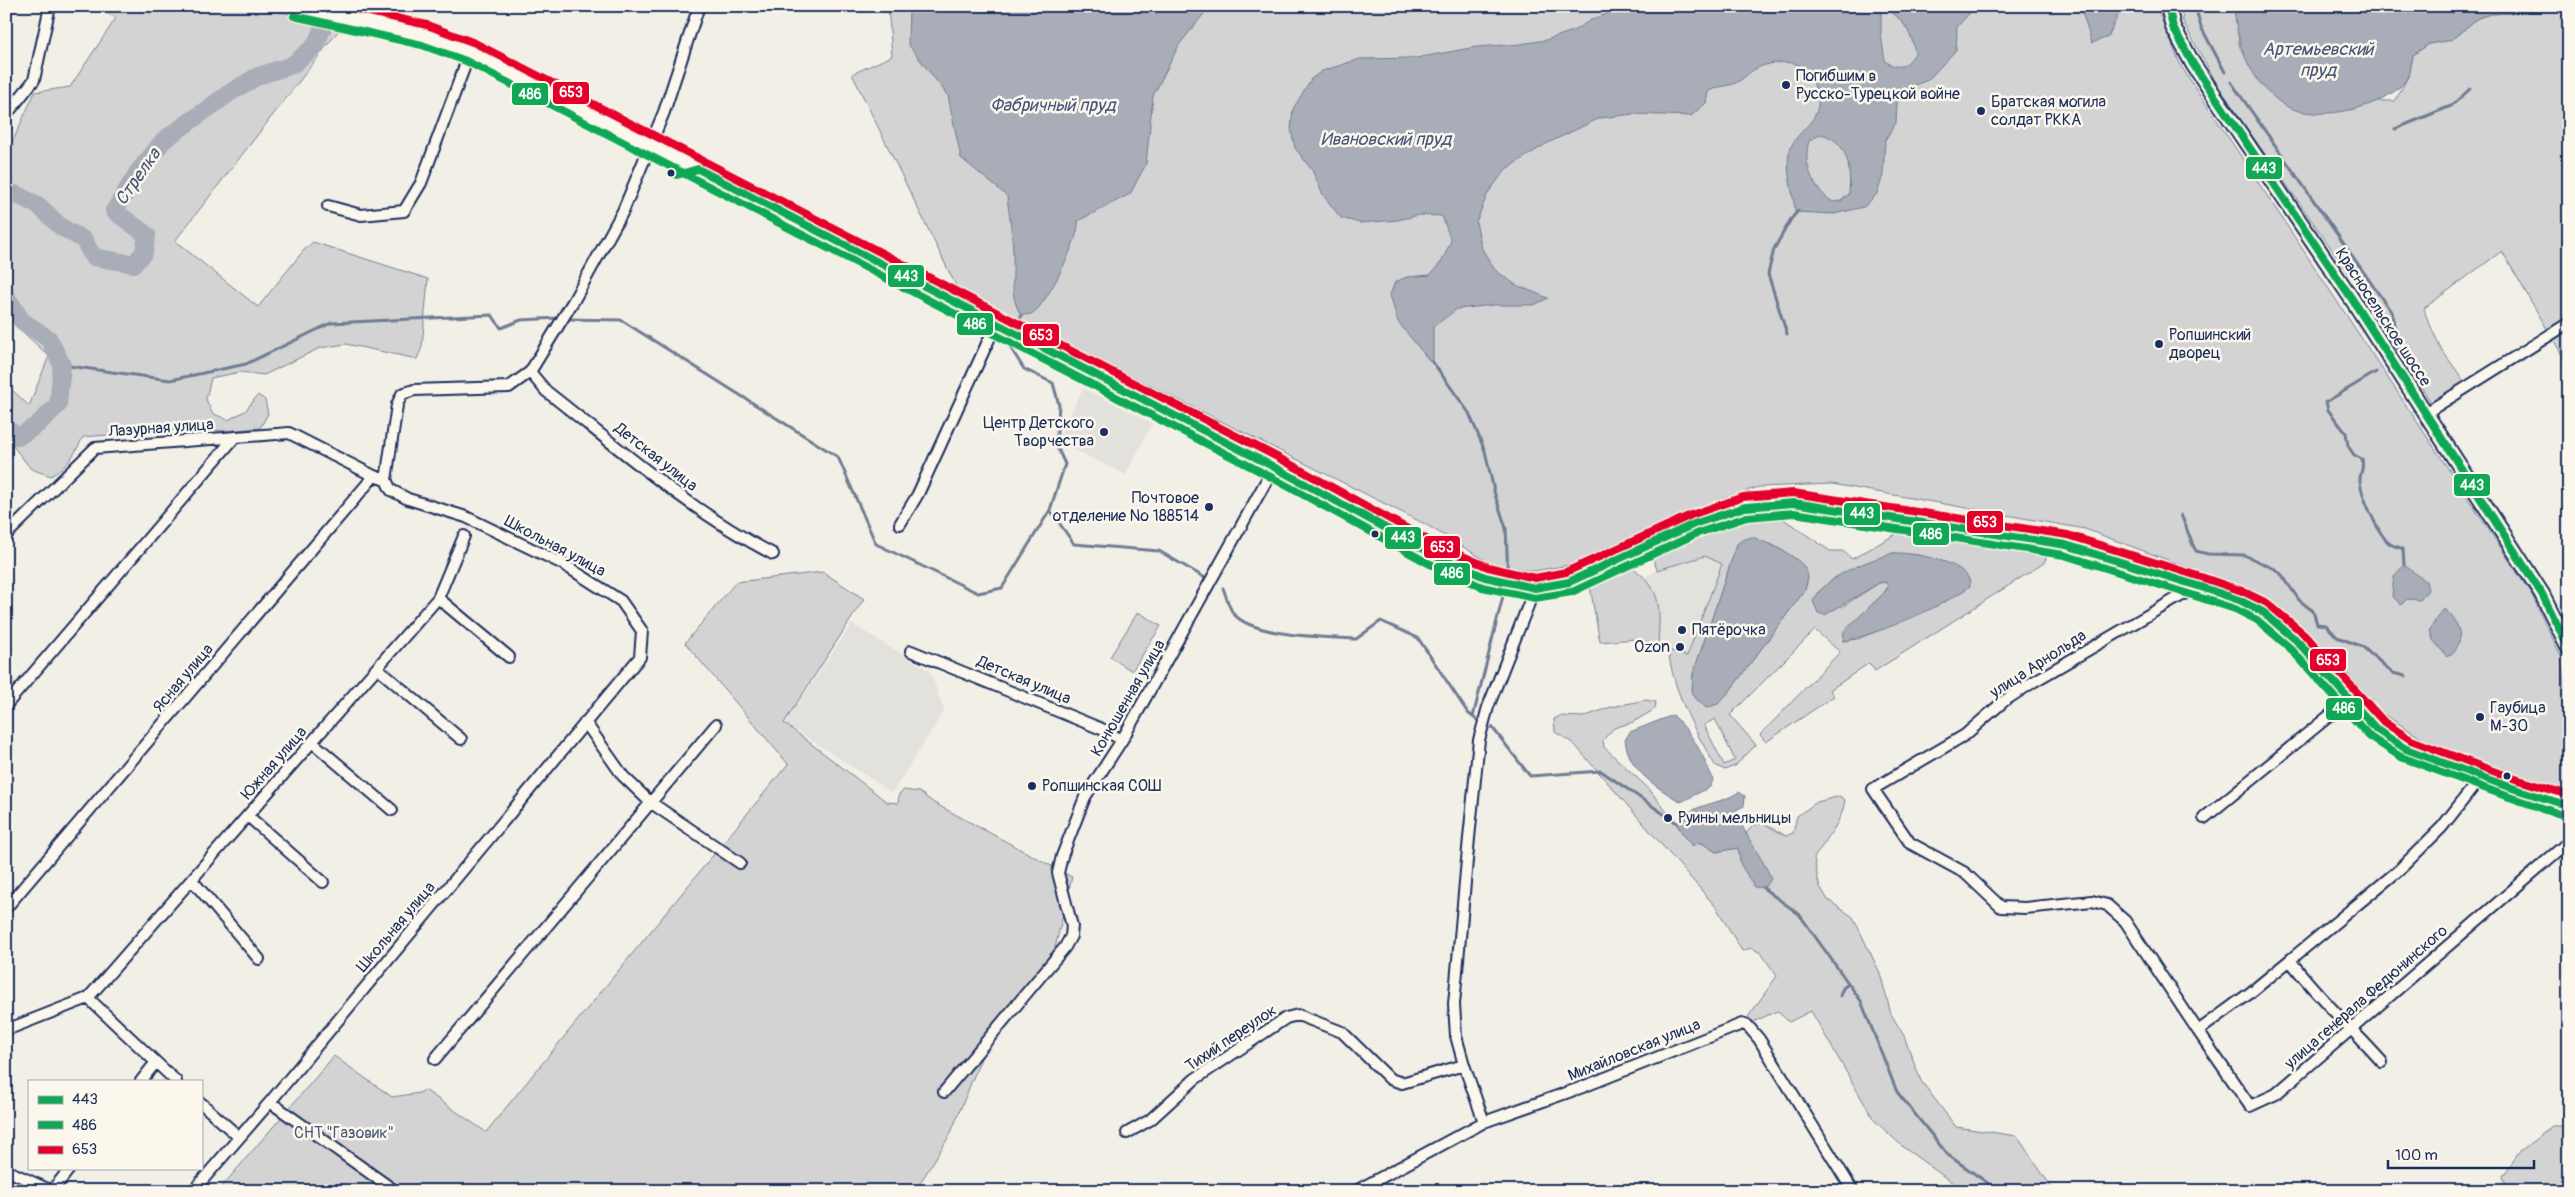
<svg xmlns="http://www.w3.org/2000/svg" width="2575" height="1197" font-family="Pangolin,sans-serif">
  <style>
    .built { fill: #e2e1dc }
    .green { fill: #d2d3d2; stroke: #768198; fill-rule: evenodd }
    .water { fill: #a9adb7; stroke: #707b93; fill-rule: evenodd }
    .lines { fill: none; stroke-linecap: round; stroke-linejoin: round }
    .stream { stroke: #707b93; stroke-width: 3 }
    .river { stroke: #a9adb7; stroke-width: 18 }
    .street-casing { stroke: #1b2f5e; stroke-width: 14 }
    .secondary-casing { stroke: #1b2f5e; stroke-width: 18 }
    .street { stroke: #fbf7ec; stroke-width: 10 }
    .secondary { stroke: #fbf7ec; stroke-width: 14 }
    .bus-1-casing { stroke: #fbf7ec; stroke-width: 11 }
    .bus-2-casing { stroke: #fbf7ec; stroke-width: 11 }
    .bus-3-casing { stroke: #fbf7ec; stroke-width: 11 }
    .bus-1 { stroke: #10a855; stroke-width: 8 }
    .bus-2 { stroke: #10a855; stroke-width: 8 }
    .bus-3 { stroke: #e4002b; stroke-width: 8 }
    .poi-dot { fill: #1b2f5e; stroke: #fbf7ec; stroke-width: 2 }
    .labels { text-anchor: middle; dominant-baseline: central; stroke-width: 5; stroke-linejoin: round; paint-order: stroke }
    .poi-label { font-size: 16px; fill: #1b2f5e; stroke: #fbf7ec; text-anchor: start }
    .street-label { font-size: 16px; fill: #1b2f5e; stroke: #fbf7ec }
    .park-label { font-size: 16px; fill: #49587b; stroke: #fbf7ec }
    .water-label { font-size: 18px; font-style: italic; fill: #465579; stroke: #fbf7ec }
    .line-badge { stroke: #fbf7ec; stroke-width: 2 }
    .badge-label { font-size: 14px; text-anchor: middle; font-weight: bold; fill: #fff }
  </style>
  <rect width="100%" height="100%" fill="#f2efe6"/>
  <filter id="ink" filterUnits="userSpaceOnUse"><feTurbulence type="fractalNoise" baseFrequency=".02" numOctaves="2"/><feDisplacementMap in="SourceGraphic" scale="10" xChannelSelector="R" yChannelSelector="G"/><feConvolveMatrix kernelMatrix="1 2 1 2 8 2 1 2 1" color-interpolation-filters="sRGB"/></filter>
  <g filter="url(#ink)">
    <path class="built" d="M1083,388l69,35 -26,52 -69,-34z
      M1705,556l17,8 -36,93 -28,-12 1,-28 -13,-40 11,-7z
      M852,624l78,47 14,40 -52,82 -107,-70z"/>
    <path class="green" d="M93,6h152l57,10 37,14 -164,211 83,66 46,-57 9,-8 115,37 -6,68 -5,12 -71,-15 -26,4 -56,27 -24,-3 -29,6 -5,21 6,14 16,7 17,-9 13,-16 7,5 3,14 -8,14 -37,3 -19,-2 -46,2 -75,6c-8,17 -15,29 -32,39l-20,-7 -25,-32v-53l23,22 20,-50 -36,-33 -7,-11v-156l29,-64 35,-5 46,-69z
      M888,6h1268l25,60 351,529 29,61 8,73v55l-5,5 -22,-4 -66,-21 -44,-19 -50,-32 -48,-55 -66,-57 -71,-30 -112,-42 -253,-45 -73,3 -38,12 -140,64 -47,8 -39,-5 -70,-42 -468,-236 -105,-214 40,-18z
      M2181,6h53l6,42 28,43 83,19 24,-9h20l15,-28 3,-18 16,-11 22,-4 27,-22 12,-4 21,-1 5,-7h53v361l-67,-116 -79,58 18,40 26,36 -33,22c-19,-30 -39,-59 -56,-91 -5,-9 -5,-19 -11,-29l-10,-2 -135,-192 -39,-71z
      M1779,516l51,35h13l9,8 51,-29 134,20 9,8 -2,5 -169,108 -6,-8 -39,27 4,6 -68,46 -6,-7 80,-83 -25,-22 -85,85 26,30 -21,21 -10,4 -10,-5c-22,-37 -41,-72 -47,-115l19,6 35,-92 -17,-8 -48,14 -5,-15 34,-17 52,-21zM1737,544h34l17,10 16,13 4,11 -3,12 -76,102 -32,9 -5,-7 1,-20zM1893,553l25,2 32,10 -15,41 -77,33 -15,2 2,-10 39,-38 4,-7 -2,-4 -7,1 -37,24 -26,-13 20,-17zM1715,719l20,41 -11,5 -20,-40z
      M1629,565c34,23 31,42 29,80l-22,-6 -36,3 -11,-61z
      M823,572l41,27 -80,124 103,79 11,1 1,-9 5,-4 15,2 15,11 138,74 -19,79 -67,90 -36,89 -35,56h-697l116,-135 58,41 27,-4 6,-3 61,42 302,-368 -103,-121 51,-61z
      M1138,612l23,14 -29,45 -22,-14z
      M1646,700l10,2 -1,7 -22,13 -19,6 -11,12 1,7 45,42 44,57 3,-3h6l14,9 22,-4 3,17 8,11 1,-34 -4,-9 8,-8 9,-2 23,13 7,-3 4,-17 20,-14 23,-6 5,5c-4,23 -19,38 -31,57l5,27 9,15 25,17 27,56 11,41 13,22 17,45 35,46 61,9 37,55h-90l-61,-44 -29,-27 -63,-109 -22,11 -12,-11 -24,11 -5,-5 29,-41 -16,-23 -10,-5 -9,3 -26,-44 -142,-163 -19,-12 -1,-13 6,-3 23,1 28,-10z
      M2553,1126h16v65h-61l-5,-15 17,-25z"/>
    <path class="water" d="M909,6h301l-31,39 -26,51 -7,68 -16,30 -52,27c3,15 -31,83 -45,92 -3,2 -9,2 -12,2 -12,-19 -7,-39 -8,-60 0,-20 -4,-40 -6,-59l-46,-38 -13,-62 -40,-52z
      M1627,6h349l-19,21 -1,23 -28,30 -19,7 -12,16 -1,20 -11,17 -2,35 -6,19 -13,13 -30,7 -39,-2c-1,-20 -12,-45 -4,-65 6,-15 25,-24 27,-41 1,-9 -4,-21 -7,-30 -9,-19 -40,-15 -56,-7 -7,4 -13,12 -22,15 -9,3 -17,2 -25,8l-2,11 -15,13 -57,-2 -34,4 -54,26 -40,25 -18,24 -12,29 6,27 13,21 21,15 32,13 -14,7h-40l-37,4 -24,18v38l-35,-43 -8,-27 5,-13 12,-5 23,-2 12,-14 9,-20 -9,-25 -23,-1 -21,5 -38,3 -19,-5 -18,-23 -11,-25 -17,-22 -4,-19 2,-20 18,-30 11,-8 38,-12 56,-1 60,-11 45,-3 25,-4 27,-9 18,-11zM1881,7c20,8 31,25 34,46 -8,13 -16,18 -30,8l-4,-26zM1821,134c28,7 30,35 28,60l-8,7 -8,1c-20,-12 -31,-39 -24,-61z
      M2080,6h42l-14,31 -16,6z
      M2234,6h282l-5,7 -21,1 -12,4 -27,22 -22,4 -16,11c-2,11 -4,24 -13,32 -25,23 -90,37 -119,16 -33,-25 -44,-58 -47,-97z
      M1752,537c15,6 43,17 52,30 6,7 3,15 1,23l-76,102 -11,12 -12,4 -14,-14 1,-20 44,-130 5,-4z
      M1893,553c18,-1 80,9 77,33 -23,19 -99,51 -127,55l1,-10 40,-38 4,-6 -2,-5 -7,1 -54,32 -7,-2 -5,-12c14,-27 53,-39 80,-48z
      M2404,565l22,16 2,9 -8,10 -13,-1 -6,6 -9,-9 2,-20z
      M2444,609c16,12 24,36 3,48l-14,-17 -3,-10 7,-13z
      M1673,715c19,18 31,41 40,65l-3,7 -29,15c-25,-15 -52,-31 -56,-62l5,-8z
      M1739,792l6,4 -1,10 -8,4c7,25 25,44 35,68 -4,10 -8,10 -17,9l-13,-22 -3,-17 -22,4 -14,-9h-6l-3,3 -11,-13 -5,-10c17,-21 41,-17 62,-31z"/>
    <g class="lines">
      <path class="stream" d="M2195,6l6,21 24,45
        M2231,82l161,231 7,43
        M2395,129l56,-23 19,-17
        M567,319l54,1 217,137 38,87 102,49 24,-5 48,-78 24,34 85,7 48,28
        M1020,328l1,-13
        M1787,334l-19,-60 6,-25 17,-30 7,-8
        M1010,343v4l14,22 29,14 6,22 -3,40 9,19 -15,46
        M1432,361l37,52 16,38 10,44 11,33 2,50
        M62,365l108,15 76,-16 85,-41 161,-8 9,13 20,-8 37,-2
        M2376,372l-50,30 2,8 18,23 2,13 6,9 8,4c2,9 -1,11 -2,19 -1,13 18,56 29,65 3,3 10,4 14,6l1,16
        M2181,515c6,12 8,24 15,36l12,3 36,1 31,14 7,6 17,25 14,11 4,13 9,1 11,12 26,10 30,26 12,3
        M1223,588c3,7 5,18 10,25 18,24 94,24 123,26l25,-18 37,17 50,75 9,7
        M1473,717l33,-133
        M1492,727l38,49 71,-5 76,52
        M1763,888l36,26 62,87 36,91 51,63 51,36
        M1840,996l3,-8 5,-4"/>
      <path class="river" d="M6,197l9,-3 24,12 22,21 23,13 9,17 41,7 10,-12 3,-17 -33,-24 24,-39 26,-32 67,-48 27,-16 34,-11 23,-19 17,-40
        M6,296l16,25 27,18 13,26 -4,40 -21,20 -19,12 -12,-9"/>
      <g class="street-casing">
        <path id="street" d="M11,109l23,-29 16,-74
          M328,206l33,9 43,-4 17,-28 49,-131
          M530,372l16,19c73,57 144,120 227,163
          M2427,415l5,-6 137,-86
          M900,524l18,-30 78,-170
          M6,535l89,-87 194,-15 85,43
          M2198,586l-165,96 -29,19 -39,34 -92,54 37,54 55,30 36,34 24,1 67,-7 15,4 18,16 73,110 52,-38 149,-123 43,-43 39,-50
          M438,598l71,59
          M911,651l193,79 18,10
          M377,668l84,71
          M6,705l229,-268
          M585,722l38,54 27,26 90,61
          M312,742l80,68
          M248,816l75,66
          M2204,818l146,-119
          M192,880l67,79
          M6,908l368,-432 12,4
          M2290,960c27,37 62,68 92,102
          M88,998l350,-400 26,-62
          M6,1030l82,-32 88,83
          M2198,1031l52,75 26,-12 290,-250
          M435,1059l281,-334
          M141,1081l15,-19
          M944,1092l121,-145 6,-11 1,-10 -14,-53 4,-17 23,-59 37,-57 152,-273
          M270,1102l125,89
          M201,1103l38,34
          M1484,1122l-20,-57 -8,-29 -2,-32 15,-166 10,-98 9,-33 47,-119
          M1127,1133l23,-13 45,-41 91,-61 12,-3 44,17 48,47 12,4 62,-18
          M6,1170l46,21
          M52,1191l18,-23
          M193,1191l77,-89 370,-445 2,-26 -21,-30 -58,-37 -97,-47 -58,-18 -17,-9 -5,-10 11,-75 5,-11 12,-4 95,-3 21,-15 44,-72 49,-89 41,-99 35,-106
          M1356,1191l128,-69 96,-34 162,-64 6,2 11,13 94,152"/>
      </g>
      <g class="secondary-casing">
        <path id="secondary" d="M296,6l129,29 45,17 804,415 159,87 52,23 50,11 34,-6 125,-58 51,-17 49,-4 272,42 132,41 41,14 24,12 34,29 80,89 29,19 100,37 63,20
          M2168,6l5,21 20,37 159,235 190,295 27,54"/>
      </g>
      <use href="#street" class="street"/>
      <use href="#secondary" class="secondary"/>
      <g class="bus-1-casing">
        <path id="bus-1" d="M2168,6l5,21 20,37 159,235 190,295 27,54
          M671,173l6,2 21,-6 576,298 159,87 52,23 50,11 34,-6 125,-58 51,-17 49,-4 272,42 132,41 41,14 24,12 34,29 80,89 29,19 100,37 63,20"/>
      </g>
      <g class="bus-2-casing">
        <path id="bus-2" d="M294,16l128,29 44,16 803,415 159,87 54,24 53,11 37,-6 126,-59 49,-16 47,-4 270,42 131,41 40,13 22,11 33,28 80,89 31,20 102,38 63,21"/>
      </g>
      <g class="bus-3-casing">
        <path id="bus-3" d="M343,6l84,19 48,18 804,415 158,87 51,22 47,11 31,-6 125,-57 52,-18 50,-4 275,42 133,42 41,14 25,12 37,31 80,88 27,18 98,37 60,18"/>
      </g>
      <use href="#bus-1" class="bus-1"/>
      <use href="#bus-2" class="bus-2"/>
      <use href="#bus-3" class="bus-3"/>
    </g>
  </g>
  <g class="poi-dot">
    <circle cx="1786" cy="85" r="5"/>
    <circle cx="1981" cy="111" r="5"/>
    <circle cx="671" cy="173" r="4.5"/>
    <circle cx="2159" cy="344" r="5"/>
    <circle cx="1104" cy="432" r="5"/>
    <circle cx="1209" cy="507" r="5"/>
    <circle cx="1375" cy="534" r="4.5"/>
    <circle cx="1682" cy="630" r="5"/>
    <circle cx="1680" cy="647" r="5"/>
    <circle cx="2480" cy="717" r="5"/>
    <circle cx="2507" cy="776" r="4.5"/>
    <circle cx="1032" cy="786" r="5"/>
    <circle cx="1668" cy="818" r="5"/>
  </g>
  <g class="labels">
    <g class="poi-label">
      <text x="1796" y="76">Погибшим в<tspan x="1796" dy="18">Русско-Турецкой войне</tspan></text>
      <text x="1991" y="102">Братская могила<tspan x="1991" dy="18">солдат РККА</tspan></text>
      <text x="2169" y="335">Ропшинский<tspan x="2169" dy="18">дворец</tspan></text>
      <text x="1094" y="423" text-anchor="end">Центр Детского<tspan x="1094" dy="18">Творчества</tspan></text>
      <text x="1199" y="498" text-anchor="end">Почтовое<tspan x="1199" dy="18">отделение № 188514</tspan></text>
      <text x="1692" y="630">Пятёрочка</text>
      <text x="1670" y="647" text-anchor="end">Ozon</text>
      <text x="2490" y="708">Гаубица<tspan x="2490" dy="18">М-30</tspan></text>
      <text x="1042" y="786">Ропшинская СОШ</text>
      <text x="1678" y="818">Руины мельницы</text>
    </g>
    <g class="street-label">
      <text transform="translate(2383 317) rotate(57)">Красносельское шоссе</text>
      <text transform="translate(161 428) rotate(-4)">Лазурная улица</text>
      <text transform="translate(656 457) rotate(38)">Детская улица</text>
      <text transform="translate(555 546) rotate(28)">Школьная улица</text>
      <text transform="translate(2038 664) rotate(-33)">улица Арнольда</text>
      <text transform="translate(183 678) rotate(-50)">Ясная улица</text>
      <text transform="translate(1024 680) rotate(23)">Детская улица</text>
      <text transform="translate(1128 698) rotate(-60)">Конюшенная улица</text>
      <text transform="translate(274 763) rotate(-49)">Южная улица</text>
      <text transform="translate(396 927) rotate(-50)">Школьная улица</text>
      <text transform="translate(2366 997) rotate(-41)">улица генерала Федюнинского</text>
      <text transform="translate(1231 1038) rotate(-34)">Тихий переулок</text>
      <text transform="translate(1634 1050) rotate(-22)">Михайловская улица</text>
    </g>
    <g class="park-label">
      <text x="344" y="1133">СНТ "Газовик"</text>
    </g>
    <g class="water-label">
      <text x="2318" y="49">Артемьевский<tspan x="2318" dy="21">пруд</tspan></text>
      <text x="1053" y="105">Фабричный пруд</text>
      <text x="1386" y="139">Ивановский пруд</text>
      <text transform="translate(138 177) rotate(-55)">Стрелка</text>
    </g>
  </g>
  <g class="line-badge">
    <rect x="552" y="81" width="38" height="24" rx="5" fill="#e4002b"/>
    <rect x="511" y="82" width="38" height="24" rx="5" fill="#10a855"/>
    <rect x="2245" y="156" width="38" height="24" rx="5" fill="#10a855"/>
    <rect x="887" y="264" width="38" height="24" rx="5" fill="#10a855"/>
    <rect x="956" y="312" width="38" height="24" rx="5" fill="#10a855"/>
    <rect x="1022" y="323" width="38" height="24" rx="5" fill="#e4002b"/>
    <rect x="2453" y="473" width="38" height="24" rx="5" fill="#10a855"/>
    <rect x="1843" y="502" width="38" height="24" rx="5" fill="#10a855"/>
    <rect x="1966" y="510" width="38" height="24" rx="5" fill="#e4002b"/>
    <rect x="1912" y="522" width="38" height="24" rx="5" fill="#10a855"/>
    <rect x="1384" y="526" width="38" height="24" rx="5" fill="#10a855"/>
    <rect x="1423" y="535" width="38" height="24" rx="5" fill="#e4002b"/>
    <rect x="1433" y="562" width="38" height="24" rx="5" fill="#10a855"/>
    <rect x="2309" y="648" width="38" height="24" rx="5" fill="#e4002b"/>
    <rect x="2325" y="697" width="38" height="24" rx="5" fill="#10a855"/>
  </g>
  <g class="badge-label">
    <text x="571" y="97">653</text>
    <text x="530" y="99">486</text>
    <text x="2264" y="173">443</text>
    <text x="906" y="281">443</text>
    <text x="975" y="329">486</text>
    <text x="1041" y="340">653</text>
    <text x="2472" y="490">443</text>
    <text x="1862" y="518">443</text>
    <text x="1985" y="527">653</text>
    <text x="1931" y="539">486</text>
    <text x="1403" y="542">443</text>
    <text x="1442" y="552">653</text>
    <text x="1452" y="578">486</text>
    <text x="2328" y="665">653</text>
    <text x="2344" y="713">486</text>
  </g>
  <rect width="2575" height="1197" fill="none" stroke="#fbf7ec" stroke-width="25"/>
  <rect x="12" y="12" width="2550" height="1172" fill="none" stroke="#1b2f5e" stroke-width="2" filter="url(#ink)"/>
  <rect x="28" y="1080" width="175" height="90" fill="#fbf7ec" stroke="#a1a7b3"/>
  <rect x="38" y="1096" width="25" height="8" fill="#10a855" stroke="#a1a7b3"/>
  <text x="72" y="1104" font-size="15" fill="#1b2f5e">443</text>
  <rect x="38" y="1121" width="25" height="8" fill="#10a855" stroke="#a1a7b3"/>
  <text x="72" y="1130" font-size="15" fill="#1b2f5e">486</text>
  <rect x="38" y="1146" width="25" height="8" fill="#e4002b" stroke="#a1a7b3"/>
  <text x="72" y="1154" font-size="15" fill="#1b2f5e">653</text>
  <path d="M2388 1160v8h146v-8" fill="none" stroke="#1b2f5e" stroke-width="2.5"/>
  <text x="2395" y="1160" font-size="15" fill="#1b2f5e" stroke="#fbf7ec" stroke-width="4" paint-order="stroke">100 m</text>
</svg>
